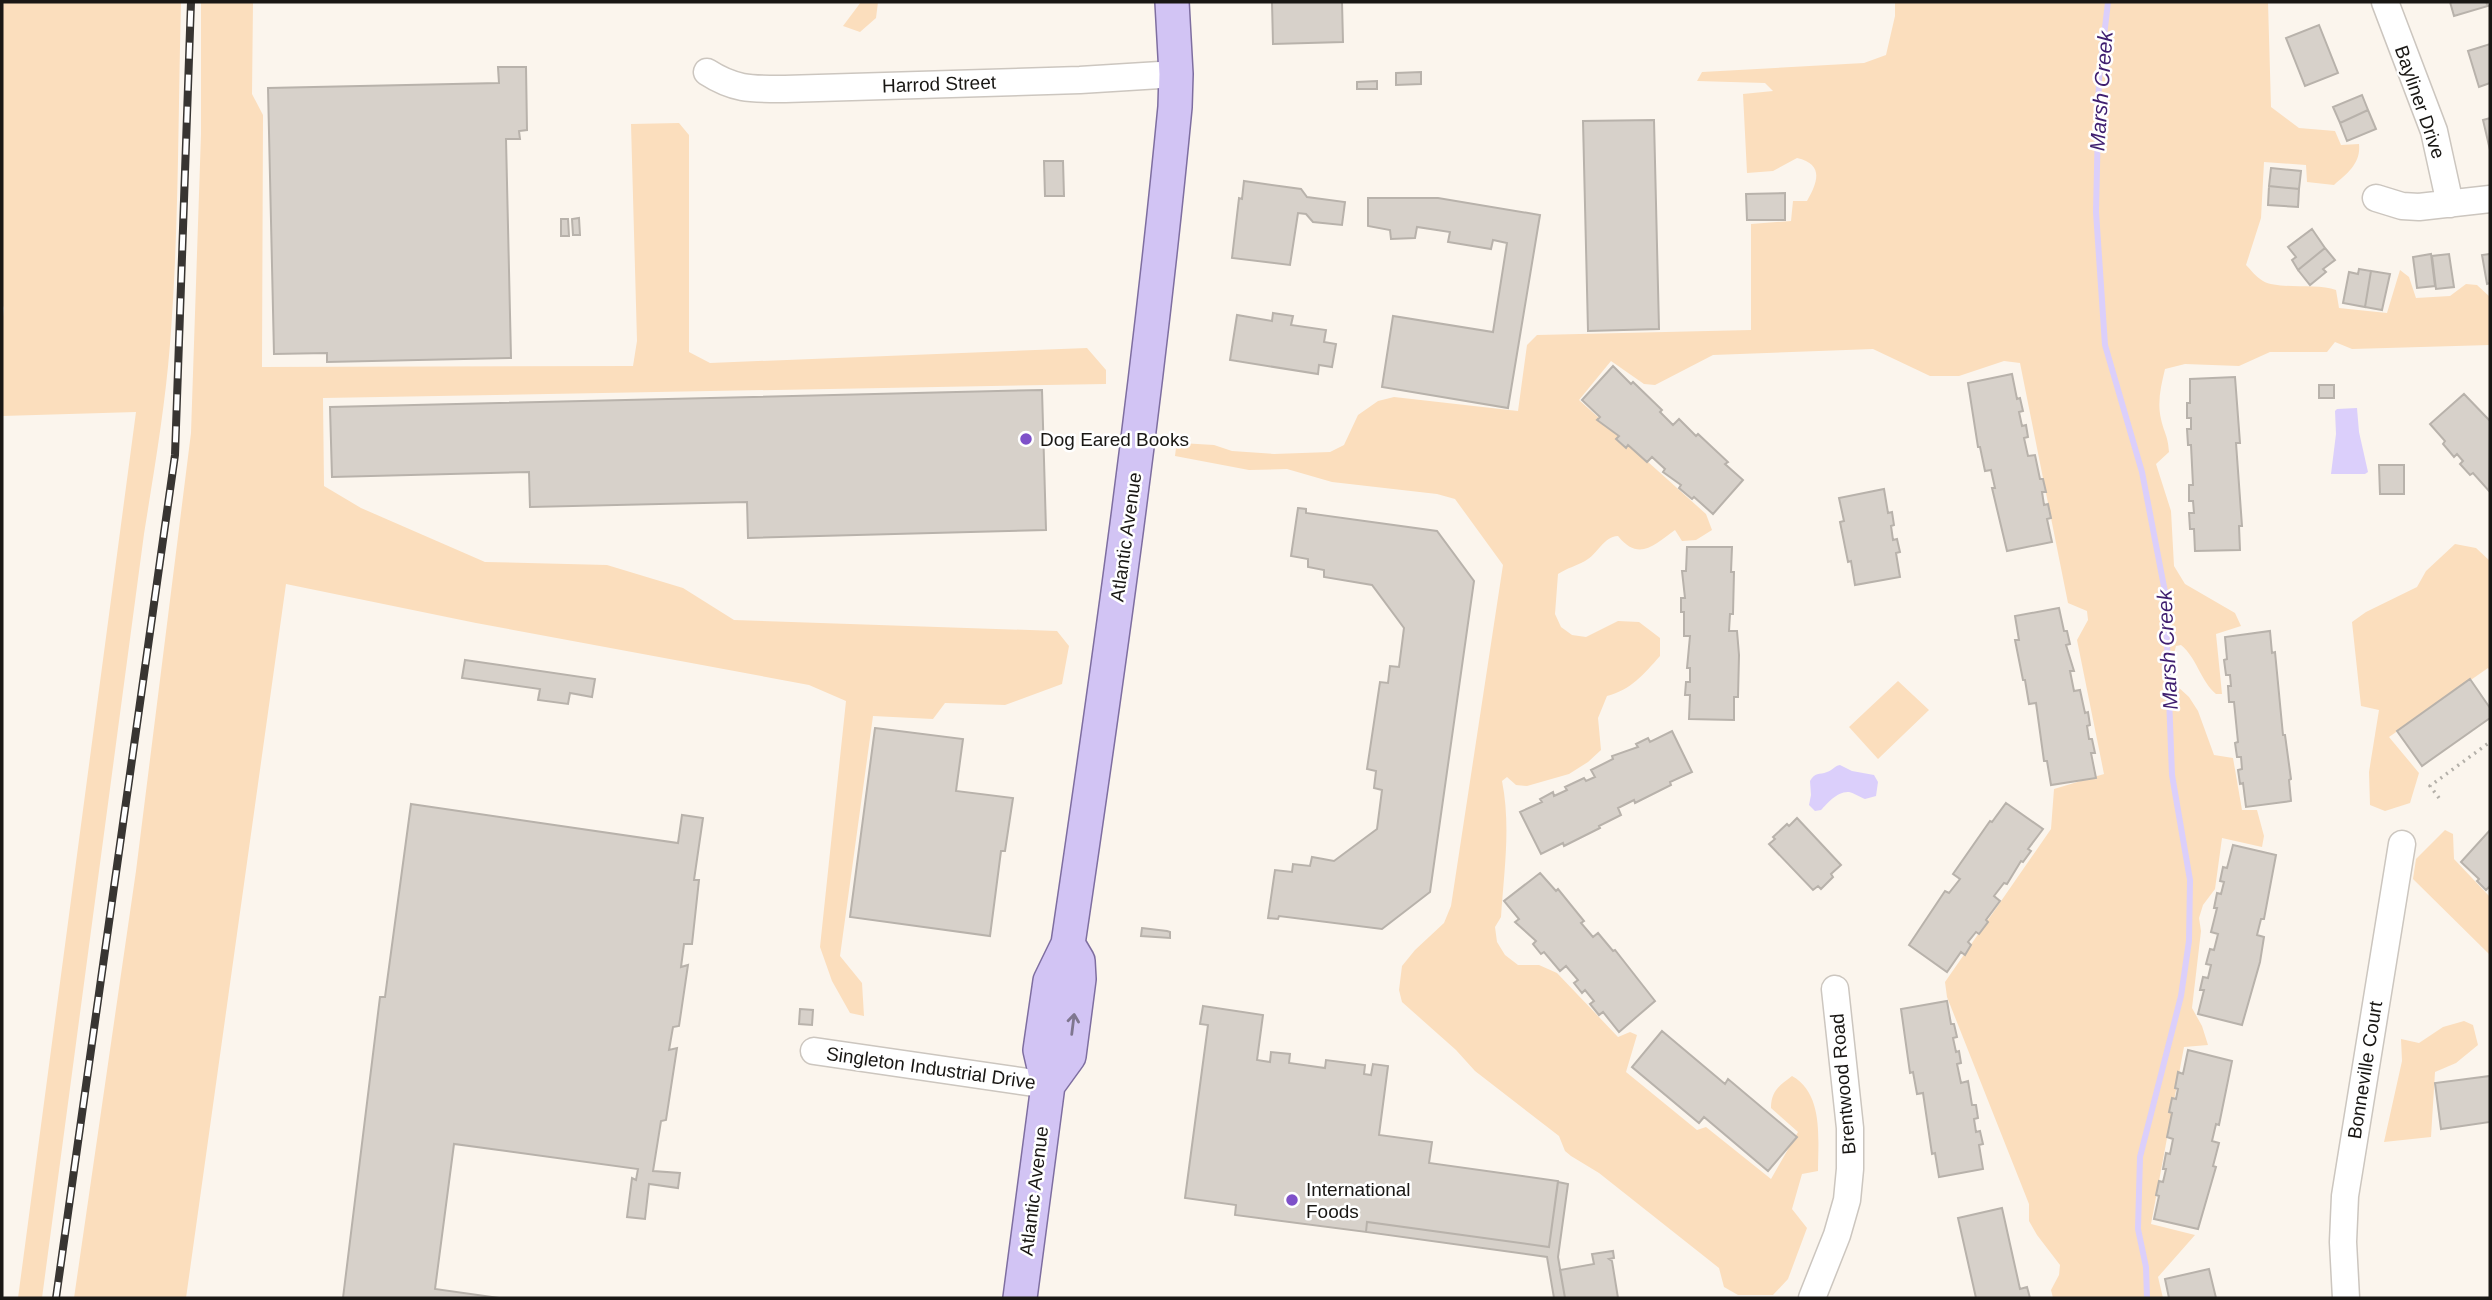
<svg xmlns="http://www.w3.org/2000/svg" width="2492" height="1300" font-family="Arial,sans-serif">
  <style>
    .green { fill: #fbdebd }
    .water { fill: #dbcffb }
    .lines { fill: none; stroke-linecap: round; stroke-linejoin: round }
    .stream { stroke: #dbcffb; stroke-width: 6 }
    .building { fill: #d7d1ca; stroke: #b8b2ab; stroke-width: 2 }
    .minor-casing { stroke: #ccc6bf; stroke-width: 29 }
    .major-casing { stroke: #7e6ea0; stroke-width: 36 }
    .path { stroke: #b4b0a9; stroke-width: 3.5; stroke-dasharray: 2 5; stroke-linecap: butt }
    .minor { stroke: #fff; stroke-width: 26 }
    .major { stroke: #d2c4f4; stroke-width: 33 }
    .rail-casing { stroke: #383532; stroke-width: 8 }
    .rail { stroke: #fff; stroke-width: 5; stroke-dasharray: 16; stroke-linecap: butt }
    .oneway { stroke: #7f768f }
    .poi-dot { fill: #7e50c9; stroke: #fff; stroke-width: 2.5 }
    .labels { text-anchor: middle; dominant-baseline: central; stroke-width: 5; stroke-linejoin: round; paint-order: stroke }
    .street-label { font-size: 19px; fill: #191714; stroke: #fff }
    .poi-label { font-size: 19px; fill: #191714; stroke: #fff; text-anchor: start }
    .water-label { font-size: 21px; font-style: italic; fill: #3f1e6f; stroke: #fff }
  </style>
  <rect width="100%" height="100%" fill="#fbf5ed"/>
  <path class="green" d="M2,2h179c-3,114 -2,228 -11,342 -5,64 -16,127 -26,190l-102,764h-24l118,-886 -134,4v-90l2,-18 -2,-5z
    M201,2h52l-1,92 11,21 -1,252 371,-1 4,-25 -6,-217 48,-1 10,12v217l21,11 377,-15 19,22v14l-783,14 1,88 37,22 124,54 122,3 76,23 51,32 323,11 12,15 -7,38 -57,21 -60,-2 -12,16 -60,-3 -33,240 22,27 2,33 -14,-3 -18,-32 -12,-34 26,-246 -37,-16 -333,-62 -190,-39 -100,714h-112l62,-427 55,-438 10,-299z
    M861,2h17l-2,16 -16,14 -17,-6z
    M1895,2h373l3,105 28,21 36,3 6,14 18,-1c2,19 -11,29 -25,41l-27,-3 -1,-17 -42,-3 -3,56 -15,47c5,5 10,12 17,16 15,9 54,2 73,9l3,18 48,5 13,-43 9,7 7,21 34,-2 16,-12 11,1 13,12v48l-138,4 -17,-7 -8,10h-57l-31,14 -54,-2 -20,5c-4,17 -8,33 -4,50 3,14 7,16 8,33l-13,12 15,47 3,55 11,18 50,29 6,13 -25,8 6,60h-6c-16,-14 -19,-36 -35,-49l-5,1 -4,15 5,25 12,11 9,14 16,44 19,3 9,52h15l7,26 -2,11 -40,-9 -7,51 -12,16 -4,13 2,13 -9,77 10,18 6,19 -24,2 -33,177 44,11 -37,42 5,21h-110l-2,-8 8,-15 1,-10 -23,-30 -8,-14v-17l-82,-207 -2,-15 106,-153 3,-40 50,-15 -27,-134 11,-20 -1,-9 -19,-8 -48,-240 -16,-2 -45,15h-29l-57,-27 -160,6 -58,30 -11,-1 -33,-23 -32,39 127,114 6,16 -16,10 -14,1 -7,-11c-21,15 -36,32 -57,6 -15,1 -20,18 -33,25 -9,5 -18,7 -27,13l-3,40 6,13 11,8 14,2 32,-16 21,1 21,16v18c-16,18 -29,34 -53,40l-9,22 3,32 -13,12 -19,12 -42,12 -11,-1 -9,-8 -5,4c9,45 2,90 -1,136l-6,10 2,15 8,13 13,10h21l18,8 61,64 12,-5 7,3 -11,37 71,58 9,-3 65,52 27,-47 -27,-24c0,-17 8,-22 21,-32 32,18 26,63 26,95l-16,3 -10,35 15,19 -19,51 -15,16h-35l-14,-8 -5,-19 -120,-95 -28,-17 -6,-5 -6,-15 -84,-65 -19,-21 -54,-48 -3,-12 3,-24 13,-16 29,-27 7,-17 52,-341 -48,-66 -18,-5 -105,-12 -45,-13 -38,1 -74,-14 1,-8 5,-5 33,2 18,6 42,3 56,-2 14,-7 14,-30 20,-14 16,-4 124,14 9,-66 10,-10 214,-5v-106l40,-3 2,-20h14c11,-19 17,-37 -10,-43l-24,13 -26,2 -4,-79 30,-3 -8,-8 -68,-2 5,-9 162,-9 22,-8 9,-39z
    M2455,544l21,4 14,13v110l-2,-3 -99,69 30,36 -9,30 -25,8 -15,-6 -1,-33 10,-62 -18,-4 -9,-84 14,-10 51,-25 9,-16z
    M1898,681l31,29 -51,49 -29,-32z
    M2445,830l8,4 1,25 36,38v58l-77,-76 3,-20z
    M2464,1021l9,4 5,20 -22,18 -21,9 -4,65 -47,5 18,-81 -1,-22 18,4 24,-16z"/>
  <path class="water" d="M2357,408l2,24 9,40 -3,2h-34l5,-40 -1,-23 2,-2z
    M1840,765l12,6 22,4 4,7 -2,14 -11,3c-5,-2 -11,-6 -16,-7 -12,-1 -22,12 -28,18l-6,1 -6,-6 2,-10 -1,-14c5,-9 9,-6 17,-9 6,-2 7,-6 13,-7z"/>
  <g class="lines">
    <path class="stream" d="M2108,2l-9,77 -3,133 9,133 37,127 23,120 7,183 18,105 -1,61 -8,55 -41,161 -2,72 8,38 1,31"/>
  </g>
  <path class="building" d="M1272,2h70l1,40 -70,2z
    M2450,2h36l2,4 -34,10z
    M2319,25l19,48 -33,13 -19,-48z
    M2490,44v39l-11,4 -11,-36z
    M498,67h28l1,63 -8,1 1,8h-14l5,219 -184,4v-9l-53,1 -6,-266 231,-5z
    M1421,72v12l-25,1v-12z
    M1377,81v8h-20v-7z
    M2362,95l6,15 -28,13 -7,-16z
    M2368,110l8,19 -29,12 -7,-18z
    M2490,118v32l-7,-30z
    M1654,120l5,209 -71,2 -5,-210z
    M1044,161h19l1,35h-19z
    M2271,168l30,3 -2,18 -30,-3z
    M1244,181l57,8 6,8 38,5 -3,23 -29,-3 -7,-8 -8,-1 -8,52 -58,-7 7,-60 3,1z
    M2269,186l30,3 -1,18 -30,-2z
    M1785,193v27h-38l-1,-26z
    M1368,198h70l102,17 -32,193 -126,-21 11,-71 100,16 14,-89 -14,-3 -2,9 -43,-7 2,-10 -33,-5 -2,11 -24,1 -1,-9 -22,-4z
    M579,218l1,17h-7l-1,-16z
    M561,219h7l1,17h-8z
    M2312,229l13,19 -27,22 -6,-10 4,-3 -8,-10z
    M2325,248l10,12 -12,9 3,3 -16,13 -12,-15z
    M2431,254l4,32 -18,2 -4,-31z
    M2449,254l5,33 -18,2 -4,-33z
    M2490,254v29l-3,1 -5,-29z
    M2359,269l12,2 -6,36 -22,-4 6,-31 9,2z
    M2371,271l19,3 -8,36 -17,-3z
    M1273,313l20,3 -2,9 35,5 -2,12 12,2 -4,23 -13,-2 -1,9 -88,-14 7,-45 35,6z
    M1613,366l18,18 2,-2 29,28 -2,2 13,13 6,-6 17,17 2,-2 30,28 -3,2 18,16 -30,34 -19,-17 -2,2 -13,-11 2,-3 -18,-13 2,-3 -13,-12 -5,5 -19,-17 -2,3 -10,-9 3,-3 -22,-16 3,-3 -18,-17z
    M2012,374l5,25 3,-1 3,13 -4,1 3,14 4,-1 2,12 -4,1 4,18 7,-1 5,24h3l3,13h-4l2,13 4,-1 3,14 -4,1 5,23 -45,9 -15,-63h3l-4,-18 -6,1 -5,-24h-2l-10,-64z
    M2235,377l5,66h-4l6,83h-3l1,24 -45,1 -1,-22h-4l-1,-16h5l-1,-12h-4v-16h4l-2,-40h-3l-1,-16h4v-11h-4v-15h3v-24z
    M2319,385h15v13h-15z
    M1042,390l4,140 -298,8 -1,-36 -217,5 -1,-35 -197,5 -2,-70z
    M2464,394l26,27 -1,70 -16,-18 -3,2 -10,-11 3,-3 -6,-7 -3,3 -11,-13 2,-3 -15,-17z
    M2379,465h25v29h-24z
    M1884,489l4,24 4,-1 2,13 -3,1 2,14 4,-1 3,13 -4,1 4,24 -45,8 -4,-24 -3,1 -8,-40 4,-1 -5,-23z
    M1298,508l8,1v4l131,18 37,50 -44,311 -48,37 -103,-13 -1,3 -10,-1 7,-48 17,2 1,-8 17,2 2,-9 22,4 43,-32 5,-39 -8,-2 2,-17 -9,-2 13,-87 8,1 2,-17 9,1 5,-39 -32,-43 -48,-8v-7l-16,-3v-8l-17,-3z
    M1687,547h45l-1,25h3l-1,42h-3l-1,17h8l2,24 -1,42h-4v23l-45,-1 1,-24h-5l1,-13h4v-14h-3l3,-32h-6v-24h-3v-14h4l-3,-27h4z
    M2059,608l5,23h3l3,13 -4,1 8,26h-4l4,20 6,-1 5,23 3,-1 2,13 -3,1 2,13h3l3,14h-4l5,25 -45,7 -4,-24h-3l-8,-58 -7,1 -4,-24h-2l-8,-40h4l-4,-24z
    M2270,631l2,22 3,-1 8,83h2l6,44 -2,1 2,21 -45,6 -3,-24 -3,1 -2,-14 4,-1 -1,-12h-4l-2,-14 3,-1 -4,-40h-5l-1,-16h3l-1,-11h-4l-2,-15 3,-1 -2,-22z
    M465,660l130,19 -3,18 -22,-4 -2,11 -30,-4 2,-11 -78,-11z
    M2470,679l20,29v10l-68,48 -25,-35z
    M875,728l88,11 -7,52 57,7 -8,53h-4l-11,85 -140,-19z
    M1672,731l20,41 -22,10 1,3 -36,18 -1,-3 -16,8 3,7 -22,11 1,2 -36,18 -1,-3 -22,11 -21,-42 22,-10 -2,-3 13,-7 1,4 13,-6 -2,-3 19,-9 2,3 9,-4 -4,-7 22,-11 -1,-3 26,-9 -2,-3 12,-6 2,4z
    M2006,803l37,26 -15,20 3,2 -8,11 -2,-1 -14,23 -3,-1 -10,13 6,5 -14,19 2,2 -9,12 -3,-2 -8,10 3,3 -6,10 -4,-3 -14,20 -38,-27 36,-54 4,2 11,-14 -7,-5 37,-53 2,1z
    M411,804l267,39 4,-28 21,3 -9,62h5l-7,64h-8l-3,23 7,-2 -9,61 -6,1 -4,23 8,-2 -11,72 -5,1 -8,50 27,2 -2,15 -29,-4 -4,35 -18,-2 5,-39 4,2 2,-11 -184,-25 -19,145 64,9h-156l37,-301h5z
    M1797,818l44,47 -10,9 2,3 -12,12 -3,-3 -5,4 -44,-46 6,-5 -2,-2 14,-13 2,2z
    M2490,830v58l-1,-1 -3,3 -9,-9 2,-2 -18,-17z
    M2233,845l43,10 -12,64h-3l-4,16 7,2 -4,25 -18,63 -44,-11 6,-24h-4l3,-13 5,1 3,-13 -5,-1 4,-15 4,1 4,-16 -7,-2 6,-24h-3l3,-15 4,1 3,-12 -4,-1 3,-14 4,1z
    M1540,873l16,18 2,-2 26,32 -3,2 12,14 5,-4 15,18 2,-1 40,51 -36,31 -16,-20 -4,3 -9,-11 4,-3 -9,-11 -3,3 -8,-10 4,-3 -12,-14 -6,5 -16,-19 -3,2 -8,-10 3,-3 -21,-19 4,-3 -15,-18z
    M1142,928l25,3 3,1v6l-29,-2z
    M1947,1001l4,23h3l3,13 -4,1 3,14 3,-1 2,12 -4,1 4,19 7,-2 4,24h4l2,13 -4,1 2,13 4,-1 3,13 -4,1 4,24 -44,8 -4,-24 -3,1 -9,-61 -6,1 -4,-22 -3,1 -9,-64z
    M1203,1006l60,9 -6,45 13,2 1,-10 19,2 -1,9 36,5 1,-8 39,5 -1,9 7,1 2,-11 15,2 -9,69 53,7 -3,21 129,18 -9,66 -182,-25 -1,10 -131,-17 1,-10 -51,-7 23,-173 -8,-1z
    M800,1009l13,1 -1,15 -13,-1z
    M1662,1031l63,53 3,-5 69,58 -29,34 -64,-54 -5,6 -67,-56z
    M2188,1050l44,11 -13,64 -3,-1 -4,17 7,2 -6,23 3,1 -18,62 -44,-10 5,-23 -3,-1 3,-14 4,1 3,-13h-3l3,-16 4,1 3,-15 -6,-2 5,-24 -3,-1 3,-14 4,1 2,-10 -3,-1 3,-16 5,2z
    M2490,1076v46l-49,7 -6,-46z
    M1558,1182l10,2 -10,73 7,41h-11l-7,-41 -181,-25 1,-10 182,25z
    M2002,1208l18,81 7,-2 3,11h-54l-18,-80z
    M1613,1251l1,7 -5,1 3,2 6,37h-53l-5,-28 34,-6 -2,-10z
    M2209,1269l7,29h-47l-4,-19z"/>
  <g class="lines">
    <g class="minor-casing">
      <path id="minor" d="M2385,2l49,129 16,73
        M707,72c28,18 45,17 78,17l295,-9 96,-6
        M2376,198l26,8 17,1 71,-8
        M814,1051l234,34
        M1812,1298l25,-63 10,-35 3,-31v-41l-15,-139
        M2346,1298l-3,-56 2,-46 57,-352"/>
    </g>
    <g class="major-casing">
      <path id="major" d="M1048,1085l21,-29 10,-77 -1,-18 -10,-17
        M1020,1298l28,-213 -8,-35 10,-69 18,-37c41,-278 80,-556 107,-837l1,-33 -4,-72"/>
    </g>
    <path class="path" d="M2439,798l-9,-12 60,-44"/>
    <use href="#minor" class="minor"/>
    <use href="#major" class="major"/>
    <g class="rail-casing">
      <path id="rail" d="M56,1298l119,-843 16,-453"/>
    </g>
    <use href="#rail" class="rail"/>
  </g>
  <defs><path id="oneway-shaft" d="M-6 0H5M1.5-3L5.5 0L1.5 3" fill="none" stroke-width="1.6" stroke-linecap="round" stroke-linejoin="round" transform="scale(1.75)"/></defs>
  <use class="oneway" href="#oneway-shaft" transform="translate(1073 1024) rotate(-83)"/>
  <g class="poi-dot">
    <circle cx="1026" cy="439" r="7"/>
    <circle cx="1292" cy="1200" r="7"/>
  </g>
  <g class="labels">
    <g class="street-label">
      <text transform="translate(939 84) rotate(-2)">Harrod Street</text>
      <text transform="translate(2420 102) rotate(71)">Bayliner Drive</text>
      <text transform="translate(1126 537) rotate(-82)">Atlantic Avenue</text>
      <text transform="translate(931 1068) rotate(8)">Singleton Industrial Drive</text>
      <text transform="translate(2365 1070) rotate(-81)">Bonneville Court</text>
      <text transform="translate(1843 1084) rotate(-95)">Brentwood Road</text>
      <text transform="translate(1034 1191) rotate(-83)">Atlantic Avenue</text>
    </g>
    <g class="poi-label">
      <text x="1040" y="439">Dog Eared Books</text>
      <text x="1306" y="1189">International<tspan x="1306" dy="22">Foods</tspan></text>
    </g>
    <g class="water-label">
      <text transform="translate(2101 91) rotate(-86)">Marsh Creek</text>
      <text transform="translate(2167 650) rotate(-93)">Marsh Creek</text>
    </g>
  </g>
  <rect width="2492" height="1300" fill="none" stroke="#191714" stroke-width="7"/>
</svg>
